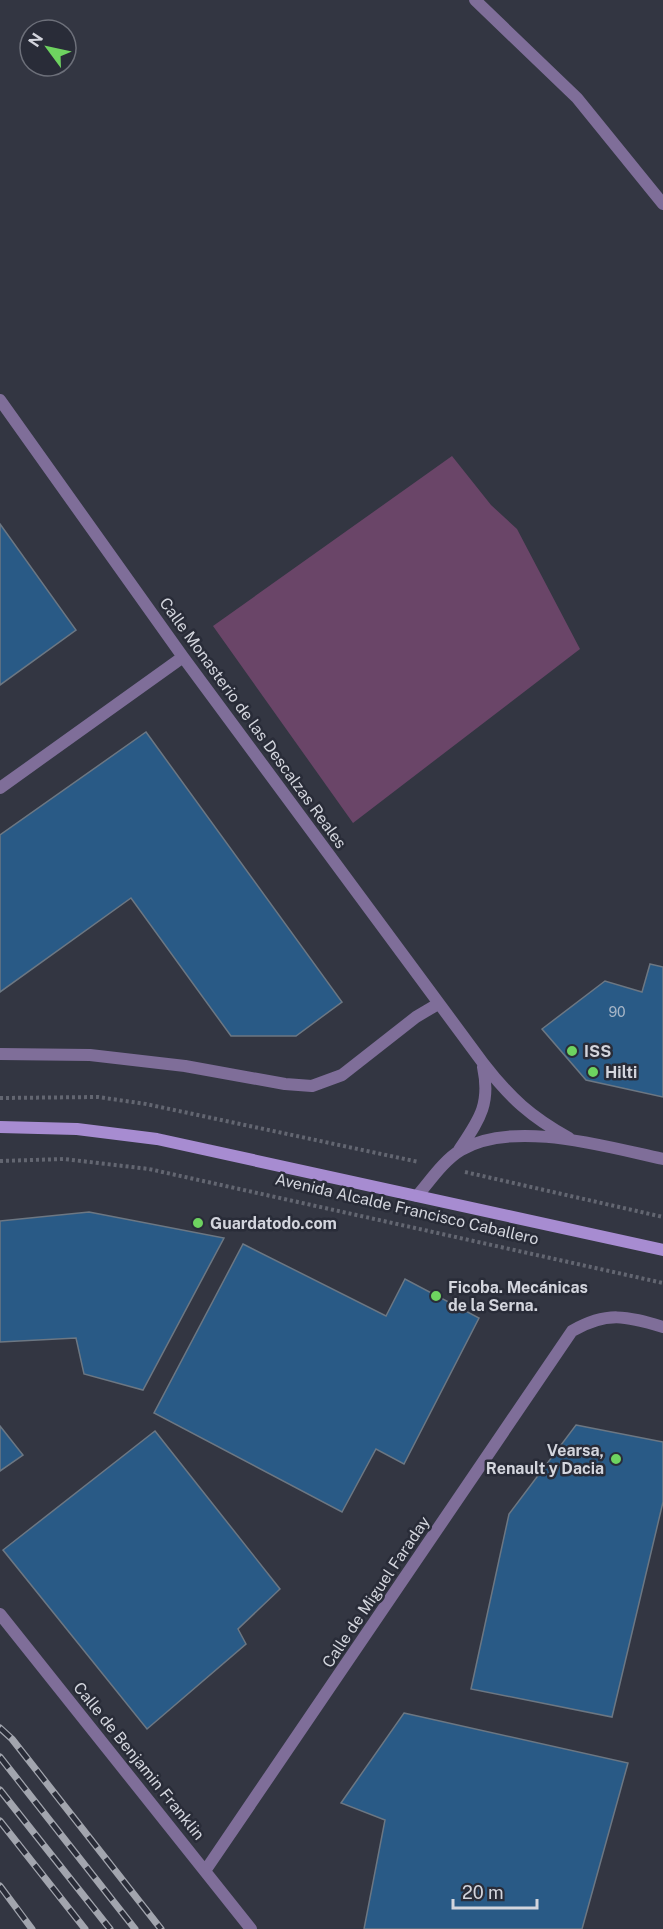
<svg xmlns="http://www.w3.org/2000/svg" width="663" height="1929" font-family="'Public Sans',sans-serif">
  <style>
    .green { fill: #6a4568 }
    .building { fill: #295a86; stroke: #6c7783; stroke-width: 1.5 }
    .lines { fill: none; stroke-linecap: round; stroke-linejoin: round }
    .path { stroke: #636671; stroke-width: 4; stroke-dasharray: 3 3; stroke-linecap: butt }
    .minor { stroke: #7f6e99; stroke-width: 12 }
    .secondary { stroke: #a78cd1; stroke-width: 12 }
    .rail-casing { stroke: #a2a5ae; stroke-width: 7 }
    .rail { stroke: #292c38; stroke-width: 4.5; stroke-dasharray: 14; stroke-linecap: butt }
    .poi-dot { fill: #6ed360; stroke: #292c38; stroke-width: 2 }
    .labels { text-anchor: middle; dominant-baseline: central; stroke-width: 5; stroke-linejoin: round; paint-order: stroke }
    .number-label { font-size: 14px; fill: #a8b6c7 }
    .street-label { font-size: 16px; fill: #d3d5dd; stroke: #292c38 }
    .poi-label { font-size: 16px; font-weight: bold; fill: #d3d5dd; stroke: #292c38; text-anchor: start }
  </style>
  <rect width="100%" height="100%" fill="#333642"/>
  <path class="green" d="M452,456l39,49 26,24 63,120 -227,174 -140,-197z"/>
  <path class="building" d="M0,524l76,106 -76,55z
    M146,732l196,270 -46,34h-65l-100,-138 -131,94v-157z
    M650,964l13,3v130l-77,-17 -44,-51 63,-48 37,11z
    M89,1212l135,26 -81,152 -59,-16 -8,-36 -76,4v-121z
    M243,1244l143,72 19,-37 74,39 -75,146 -28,-15 -34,63 -188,-99z
    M576,1425l87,17v60l-51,215 -141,-28 38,-175z
    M0,1426l23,29 -23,16z
    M155,1431l125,158 -42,40 8,15 -99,85 -144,-179z
    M404,1713l224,50 -46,166h-218l21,-109 -44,-17z"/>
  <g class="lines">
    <path class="path" d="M0,1098l98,-1 48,7 273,58
      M0,1161l64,-2 85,10 514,114
      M465,1172l198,45"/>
    <path class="minor" d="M475,0l102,98 86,106
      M0,400l183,257 300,406c27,35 48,54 86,75
      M0,788l183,-131
      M0,1054l90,1 95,11 100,18 27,2 30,-11 74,-58 22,-13
      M459,1150c20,-30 32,-45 24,-83
      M417,1196c13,-15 27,-36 44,-46 53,-31 146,-3 202,9
      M0,1614l251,315
      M205,1871l367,-540c35,-20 54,-15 91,-4"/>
    <path class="secondary" d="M0,1127l77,2 80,10 506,111"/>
    <g class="rail-casing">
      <path id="rail" d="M0,1728l12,11 149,190
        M0,1757l135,172
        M0,1790l110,139
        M0,1821l85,108
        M0,1886l32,43"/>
    </g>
    <use href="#rail" class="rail"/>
  </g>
  <g class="poi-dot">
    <circle cx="572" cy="1051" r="6"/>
    <circle cx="593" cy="1072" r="6"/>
    <circle cx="198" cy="1223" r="6"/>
    <circle cx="436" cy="1296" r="6"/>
    <circle cx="616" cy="1459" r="6"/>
  </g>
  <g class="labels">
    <g class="number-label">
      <text x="617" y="1012">90</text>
    </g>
    <g class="street-label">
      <text transform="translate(253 723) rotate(54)">Calle Monasterio de las Descalzas Reales</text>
      <text transform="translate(407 1209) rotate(13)">Avenida Alcalde Francisco Caballero</text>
      <text transform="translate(376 1592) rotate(-56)">Calle de Miguel Faraday</text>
      <text transform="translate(139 1761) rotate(51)">Calle de Benjamin Franklin</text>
    </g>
    <g class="poi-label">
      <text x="584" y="1051">ISS</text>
      <text x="605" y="1072">Hilti</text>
      <text x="210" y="1223">Guardatodo.com</text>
      <text x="448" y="1287">Ficoba. Mecánicas<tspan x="448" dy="18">de la Serna.</tspan></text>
      <text x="604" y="1450" text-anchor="end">Vearsa,<tspan x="604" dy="18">Renault y Dacia</tspan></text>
    </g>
  </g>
  <g transform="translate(48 48) rotate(303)"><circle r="28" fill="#292c38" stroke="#6d707a" stroke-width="1.5"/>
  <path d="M0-4.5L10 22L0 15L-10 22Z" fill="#6ed360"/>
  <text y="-9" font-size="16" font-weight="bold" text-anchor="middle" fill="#d3d5dd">N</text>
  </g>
  <path d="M453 1899v9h84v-9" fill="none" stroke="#d3d5dd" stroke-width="3"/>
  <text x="462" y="1899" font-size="18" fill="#d3d5dd" stroke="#292c38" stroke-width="4.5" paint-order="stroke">20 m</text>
</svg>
